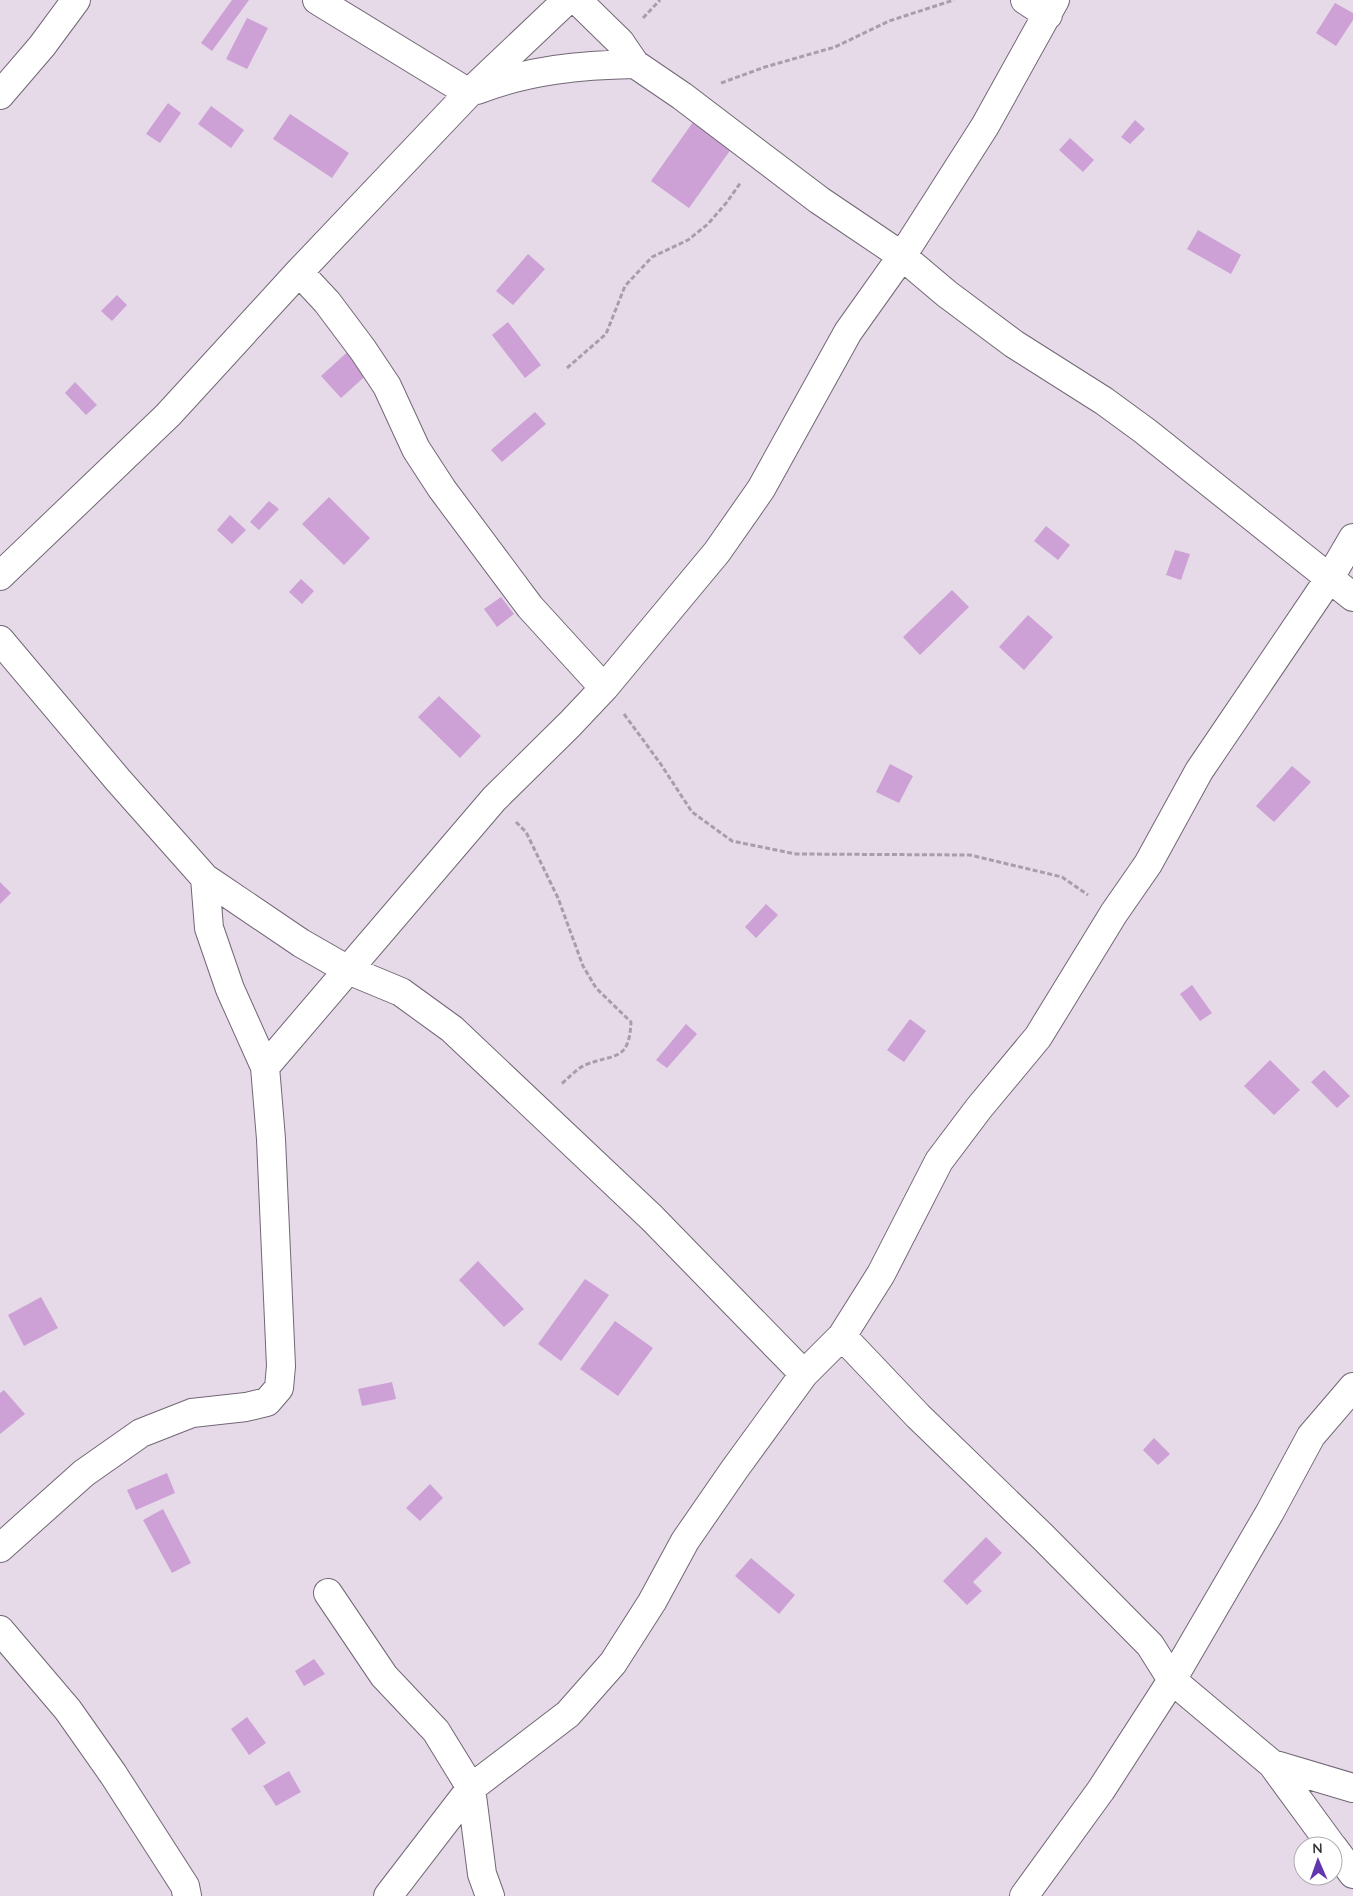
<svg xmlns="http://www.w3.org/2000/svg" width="1353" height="1896" font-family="Quicksand,sans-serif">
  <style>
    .building { fill: #cda0d6 }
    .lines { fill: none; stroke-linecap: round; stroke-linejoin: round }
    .minor-casing { stroke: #726775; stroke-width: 30 }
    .path { stroke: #a89eaa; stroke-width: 3; stroke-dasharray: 5 2.5; stroke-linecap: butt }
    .minor { stroke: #fff; stroke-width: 28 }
  </style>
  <rect width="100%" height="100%" fill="#e6dae9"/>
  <path class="building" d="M232,0h17l-37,51 -11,-8z
    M1335,3l18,10v7l-17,26 -20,-13z
    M247,18l21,10 -21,41 -21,-10z
    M168,103l13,10 -21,30 -14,-9z
    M211,106l33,24 -13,18 -33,-24z
    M290,114l59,39 -17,25 -59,-39z
    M696,118l38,27 -45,63 -38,-27z
    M1135,120l10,9 -15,15 -9,-7z
    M1070,138l24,22 -11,12 -24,-22z
    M1198,230l43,25 -10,19 -44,-25z
    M528,254l17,15 -32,36 -17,-14z
    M117,295l10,10 -15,16 -11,-10z
    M508,322l33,43 -16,13 -33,-43z
    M353,347l20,22 -32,29 -20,-22z
    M75,382l22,23 -11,10 -21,-22z
    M535,412l11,12 -44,38 -11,-12z
    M329,497l41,41 -26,27 -42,-41z
    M269,501l10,8 -20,21 -9,-8z
    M230,515l16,15 -14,14 -15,-14z
    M1046,526l24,19 -12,15 -24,-19z
    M1175,550l15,4 -9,26 -15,-5z
    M301,579l13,12 -12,13 -13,-12z
    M952,590l17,17 -49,48 -17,-18z
    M501,597l13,17 -17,13 -13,-18z
    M1028,615l25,22 -29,33 -25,-23z
    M439,696l42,40 -21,22 -42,-41z
    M890,764l23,12 -14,27 -23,-11z
    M1292,766l19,16 -37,40 -18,-16z
    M0,882l11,11 -11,11z
    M766,904l12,11 -22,23 -11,-11z
    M1192,985l20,28 -12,8 -20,-27z
    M910,1019l16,12 -22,31 -17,-12z
    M686,1024l11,10 -30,34 -11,-8z
    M1270,1060l30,30 -26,25 -30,-29z
    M1324,1070l26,26 -13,12 -26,-26z
    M478,1261l46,48 -20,18 -45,-47z
    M585,1279l24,16 -48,66 -23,-17z
    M41,1297l17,31 -34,18 -16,-31z
    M615,1321l38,27 -35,48 -38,-27z
    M392,1382l4,17 -34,7 -4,-17z
    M4,1390l21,24 -25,20v-41z
    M1154,1438l16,16 -12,11 -15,-15z
    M167,1473l8,20 -39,17 -9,-20z
    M430,1484l13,14 -23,23 -14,-13z
    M163,1509l28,54 -19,10 -29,-53z
    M986,1537l16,16 -29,29 9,9 -15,14 -24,-24z
    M751,1558l44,37 -16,19 -44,-38z
    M314,1659l11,15 -21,12 -9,-15z
    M247,1717l19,26 -17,12 -18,-26z
    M289,1771l12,21 -25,14 -13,-20z"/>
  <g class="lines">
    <g class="minor-casing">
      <path id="minor" d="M317,0l152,93
        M577,0l43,42 15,22 47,32 137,104 83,56 45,38 67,50 90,57 41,30 208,166
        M1025,0l23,15
        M477,90c51,-20 104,-25 158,-26
        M0,95l42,-49 34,-46
        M299,272l28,30 36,48 24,36 29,63 26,40 88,118 74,81
        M0,576l168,-161 131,-143 170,-179 98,-93
        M0,640l118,140 87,98 96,65 47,27 53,22 51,37 200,189 152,156
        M265,1067l229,-268 76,-75 34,-36 113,-136 44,-63 87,-157 54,-76 83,-130 70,-126
        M842,1336l76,80 125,121 107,108 22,35 100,84 60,82
        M0,1548l84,-75 57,-40 51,-20 54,-6 21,-5 12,-14 2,-22 -10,-227 -6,-72 -35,-78 -21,-61 -4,-50
        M328,1593l56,83 52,55 35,57 11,86 8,22
        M0,1630l68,80 45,64 72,112 2,10
        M1272,1764l81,24
        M1333,1847l20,27
        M388,1896l83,-108 97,-74 45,-51 39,-61 33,-61 49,-71 70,-96 38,-38 39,-62 58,-113 40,-53 59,-71 76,-124 34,-49 51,-93 130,-192 24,-41
        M1024,1896l77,-106 71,-110 98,-168 41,-76 42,-49"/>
    </g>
    <path class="path" d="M643,18l17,-18
      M721,83l44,-16 70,-20 54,-26 65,-21
      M567,368l39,-34 19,-48 27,-29 36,-17 20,-16 19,-22 14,-20
      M624,714l36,49 32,49 40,29 64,13 174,1 92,22 26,18
      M516,822l10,10 32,66 25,68 13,22 35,34c-2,40 -16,31 -46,43 -9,4 -17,14 -25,20"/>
    <use href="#minor" class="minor"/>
  </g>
  <g transform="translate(1318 1861) rotate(358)"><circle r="24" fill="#ffffff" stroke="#afadb0"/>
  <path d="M0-4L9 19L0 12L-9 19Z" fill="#6236ae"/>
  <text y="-8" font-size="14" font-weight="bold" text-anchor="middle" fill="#383339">N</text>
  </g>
</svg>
